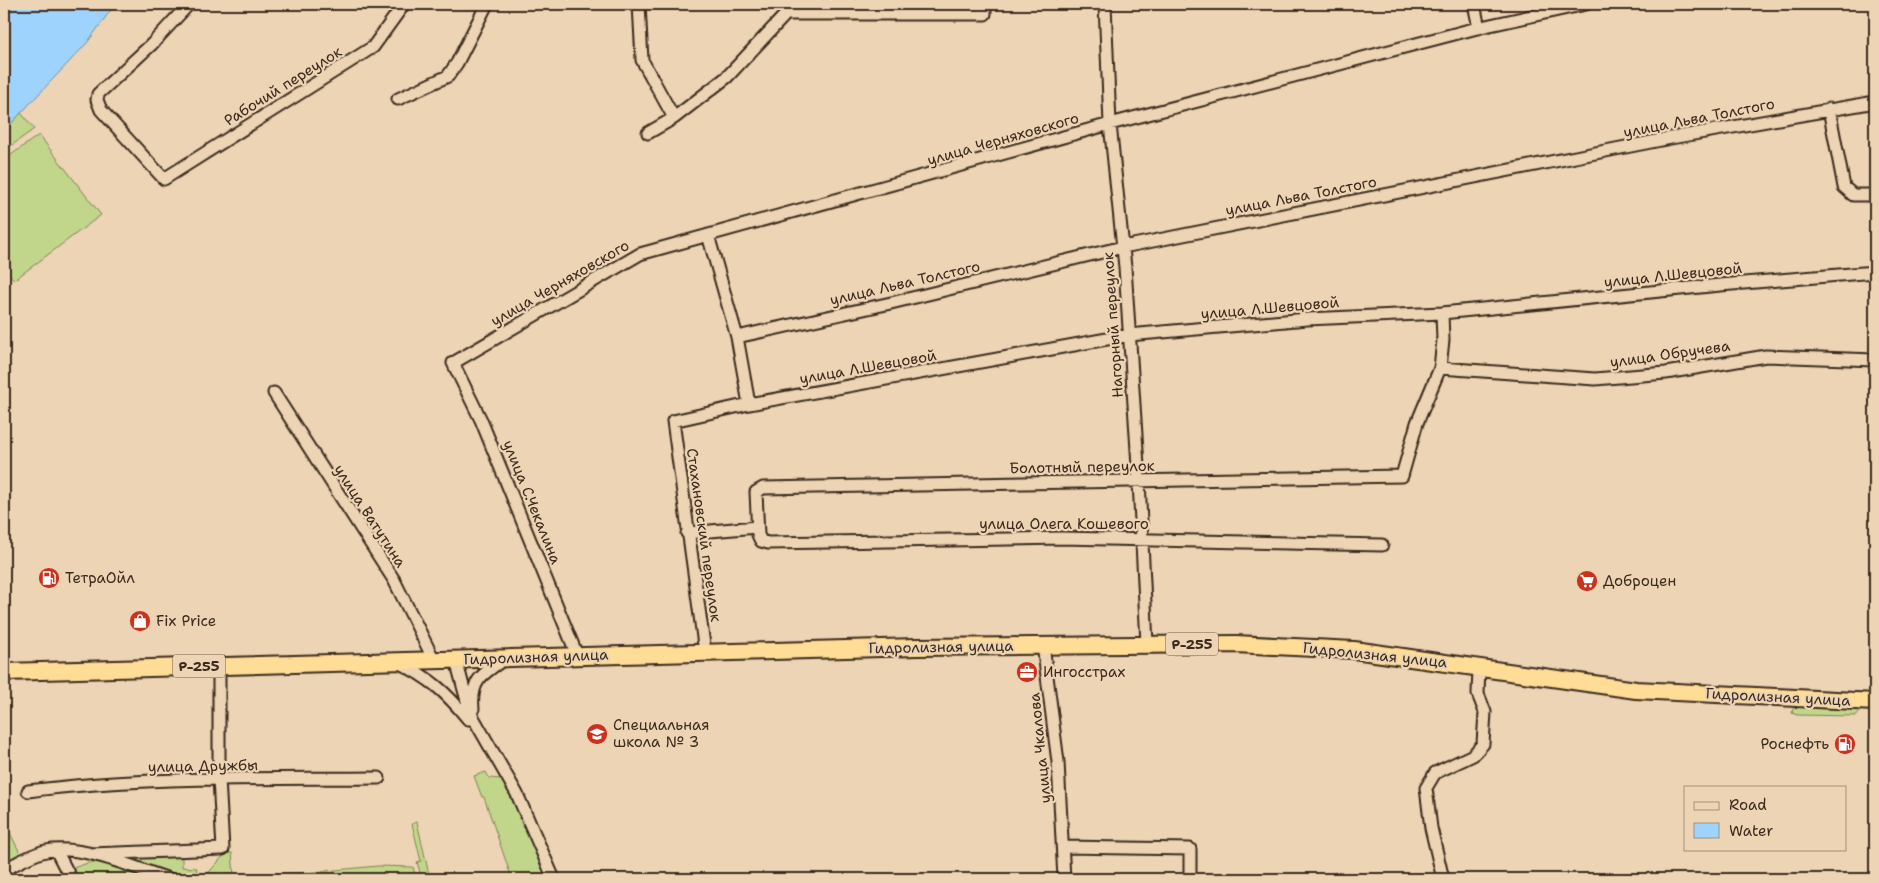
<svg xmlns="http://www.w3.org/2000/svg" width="1879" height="883" font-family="'Shantell Sans',sans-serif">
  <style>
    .grass { fill: #c1d68b; stroke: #7e8054 }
    .water { fill: #9ed3fd; stroke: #768fa4 }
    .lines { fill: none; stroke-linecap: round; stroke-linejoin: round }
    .minor-casing { stroke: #3b2a1e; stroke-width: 15 }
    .highway-casing { stroke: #3b2a1e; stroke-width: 20 }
    .minor { stroke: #ecd4b4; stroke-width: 11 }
    .highway { stroke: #ffdd96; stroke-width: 16 }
    .labels { text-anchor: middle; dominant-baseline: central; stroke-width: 4.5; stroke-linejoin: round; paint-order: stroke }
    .shield { fill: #ecd4b4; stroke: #705d4b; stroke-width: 1 }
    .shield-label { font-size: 14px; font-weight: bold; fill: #3b2a1e }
    .street-label { font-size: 15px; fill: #3b2a1e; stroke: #ecd4b4 }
    .poi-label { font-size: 15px; fill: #3b2a1e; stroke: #ecd4b4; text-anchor: start }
  </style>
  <rect width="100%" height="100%" fill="#ecd4b4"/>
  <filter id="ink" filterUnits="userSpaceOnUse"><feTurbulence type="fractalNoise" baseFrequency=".02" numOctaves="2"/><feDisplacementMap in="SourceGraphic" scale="10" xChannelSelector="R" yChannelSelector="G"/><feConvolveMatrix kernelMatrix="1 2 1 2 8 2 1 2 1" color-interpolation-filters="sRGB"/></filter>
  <g filter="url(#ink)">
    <path class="grass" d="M21,113l13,16 -30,22v-20z
      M39,135l62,80 -87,65 -10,-14v-106z
      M1794,706l64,2 2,4 -5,4 -58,-1 -5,-2z
      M486,772l3,6 12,1 7,12 40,88h-36l-28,-82h-2l-8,-21z
      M4,821l16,32 -16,9z
      M417,822l13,57h-8l-5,-17 4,-1 -9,-37z
      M187,852v5h-5v10l15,1 -2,11h-14l-66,-22z
      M226,853h6l2,22 70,-2 74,-7 35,1 3,12h-213z
      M91,862c23,-1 44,9 66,17h-82l-5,-10z"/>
    <path class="water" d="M4,4h111l-28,39 -83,88z"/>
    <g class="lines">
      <g class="minor-casing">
        <path id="minor" d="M189,4l-37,40 -54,50 -1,6 4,10 63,69 209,-132 31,-43
          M639,4l3,56 32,58
          M1105,4l5,120 15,143 14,214 8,163
          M1474,4l5,24
          M786,14h199v-10
          M398,99l50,-23 9,-13 30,-59
          M1829,109l15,78 9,8h22
          M648,133l26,-15 53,-41 59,-63 3,-10
          M708,235l29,102 12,67
          M737,337l154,-34 232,-56 548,-109 204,-36
          M1440,368l155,11 71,-6 100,-17 109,4
          M274,393l120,187 40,80
          M687,533l70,-6
          M1382,545l-320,-7 -294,5 -7,-2 -3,-6 -2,-43 7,-4 639,-12 15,-53 23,-55 3,-28 -1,-27
          M1043,645l15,117 6,117
          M705,652l-32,-231 76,-17 380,-69 178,-16 135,-6 278,-28 155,-13
          M577,655l-96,-235 -28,-57 187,-109 470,-130 371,-97 105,-23
          M456,660l14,52 47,82 37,85
          M398,662c32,16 48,30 70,57
          M473,709c-3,-30 11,-36 33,-51
          M28,791c116,-15 234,-12 351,-13
          M1064,847l126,2v30
          M56,850l15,29
          M91,854l132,-5 -4,-70v-114
          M4,870c13,-7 28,-16 42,-19 37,-7 88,17 123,28
          M1443,879l-12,-51 -5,-40 9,-15 38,-18 10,-11 2,-32 -7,-18 1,-26"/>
      </g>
      <g class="highway-casing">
        <path id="highway" d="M4,672l913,-25 319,-3 118,6 282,40 239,12"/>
      </g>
      <use href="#minor" class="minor"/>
      <use href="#highway" class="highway"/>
    </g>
  </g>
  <defs>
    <g id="fuel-disc" transform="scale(1.125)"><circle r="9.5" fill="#c8321e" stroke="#ecd4b4"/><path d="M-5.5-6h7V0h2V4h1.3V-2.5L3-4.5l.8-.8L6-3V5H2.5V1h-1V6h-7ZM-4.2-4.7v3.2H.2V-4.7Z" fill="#fff"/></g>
    <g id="supermarket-disc" transform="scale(1.125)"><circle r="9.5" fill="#c8321e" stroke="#ecd4b4"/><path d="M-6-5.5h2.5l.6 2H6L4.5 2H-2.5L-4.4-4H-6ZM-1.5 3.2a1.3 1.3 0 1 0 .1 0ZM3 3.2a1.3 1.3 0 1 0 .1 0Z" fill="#fff"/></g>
    <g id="shop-disc" transform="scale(1.125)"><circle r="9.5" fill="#c8321e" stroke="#ecd4b4"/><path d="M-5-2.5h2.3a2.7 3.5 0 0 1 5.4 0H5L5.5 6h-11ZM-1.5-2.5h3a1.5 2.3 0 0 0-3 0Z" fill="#fff"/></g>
    <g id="office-disc" transform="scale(1.125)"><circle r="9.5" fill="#c8321e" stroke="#ecd4b4"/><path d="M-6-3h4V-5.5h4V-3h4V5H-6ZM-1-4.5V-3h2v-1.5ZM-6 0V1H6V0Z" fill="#fff"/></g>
    <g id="school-disc" transform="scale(1.125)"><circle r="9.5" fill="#c8321e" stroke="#ecd4b4"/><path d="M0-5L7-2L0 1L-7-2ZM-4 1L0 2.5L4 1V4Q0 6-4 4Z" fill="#fff"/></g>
  </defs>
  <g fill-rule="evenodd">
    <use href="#fuel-disc" x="49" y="578"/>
    <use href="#supermarket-disc" x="1587" y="581"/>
    <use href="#shop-disc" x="140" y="621"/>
    <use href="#office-disc" x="1027" y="672"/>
    <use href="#school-disc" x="597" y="734"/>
    <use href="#fuel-disc" x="1845" y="744"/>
  </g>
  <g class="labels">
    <g class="shield">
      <rect x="1166" y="632.5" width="52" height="23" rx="4"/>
      <rect x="173" y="654.5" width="52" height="23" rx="4"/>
    </g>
    <g class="shield-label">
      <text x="1192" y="644">Р-255</text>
      <text x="199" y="666">Р-255</text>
    </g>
    <g class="street-label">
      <text transform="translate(283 86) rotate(-32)">Рабочий переулок</text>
      <text transform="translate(1699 118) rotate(-11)">улица Льва Толстого</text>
      <text transform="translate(1003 139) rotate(-16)">улица Черняховского</text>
      <text transform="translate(1301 196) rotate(-11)">улица Льва Толстого</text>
      <text transform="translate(1673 275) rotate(-6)">улица Л.Шевцовой</text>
      <text transform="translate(560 283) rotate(-30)">улица Черняховского</text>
      <text transform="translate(905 283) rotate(-13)">улица Льва Толстого</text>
      <text transform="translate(1270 308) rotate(-5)">улица Л.Шевцовой</text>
      <text transform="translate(1113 325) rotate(-94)">Нагорный переулок</text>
      <text transform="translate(1670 354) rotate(-8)">улица Обручева</text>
      <text transform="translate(868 367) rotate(-10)">улица Л.Шевцовой</text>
      <text transform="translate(1082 467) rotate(-1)">Болотный переулок</text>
      <text transform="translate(532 502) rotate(68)">улица С.Чекалина</text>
      <text transform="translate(370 516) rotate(57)">улица Ватутина</text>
      <text x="1064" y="524">улица Олега Кошевого</text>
      <text transform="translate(704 535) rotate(82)">Стахановский переулок</text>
      <text transform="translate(941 647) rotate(-1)">Гидролизная улица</text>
      <text transform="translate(1375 655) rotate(6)">Гидролизная улица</text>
      <text transform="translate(536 657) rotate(-2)">Гидролизная улица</text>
      <text transform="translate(1778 697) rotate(3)">Гидролизная улица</text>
      <text transform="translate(1040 748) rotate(-96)">улица Чкалова</text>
      <text transform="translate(203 766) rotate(-1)">улица Дружбы</text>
    </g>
    <g class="poi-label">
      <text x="65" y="578">ТетраОйл</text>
      <text x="1603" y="581">Доброцен</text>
      <text x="156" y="621">Fix Price</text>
      <text x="1043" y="672">Ингосстрах</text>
      <text x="613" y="725">Специальная<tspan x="613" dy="17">школа № 3</tspan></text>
      <text x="1829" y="744" text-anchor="end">Роснефть</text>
    </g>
  </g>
  <rect width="1879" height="883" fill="none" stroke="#ecd4b4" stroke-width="20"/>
  <rect x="10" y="10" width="1859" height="863" fill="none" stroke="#3b2a1e" stroke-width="2" filter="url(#ink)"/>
  <rect x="1684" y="786" width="162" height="65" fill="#ecd4b4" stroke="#a59078"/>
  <rect x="1694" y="802" width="25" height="8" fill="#ecd4b4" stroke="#a59078"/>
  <text x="1729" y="810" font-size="15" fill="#3b2a1e">Road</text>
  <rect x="1694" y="823" width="25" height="15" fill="#9ed3fd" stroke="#a59078"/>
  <text x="1729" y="836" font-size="15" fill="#3b2a1e">Water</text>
</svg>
